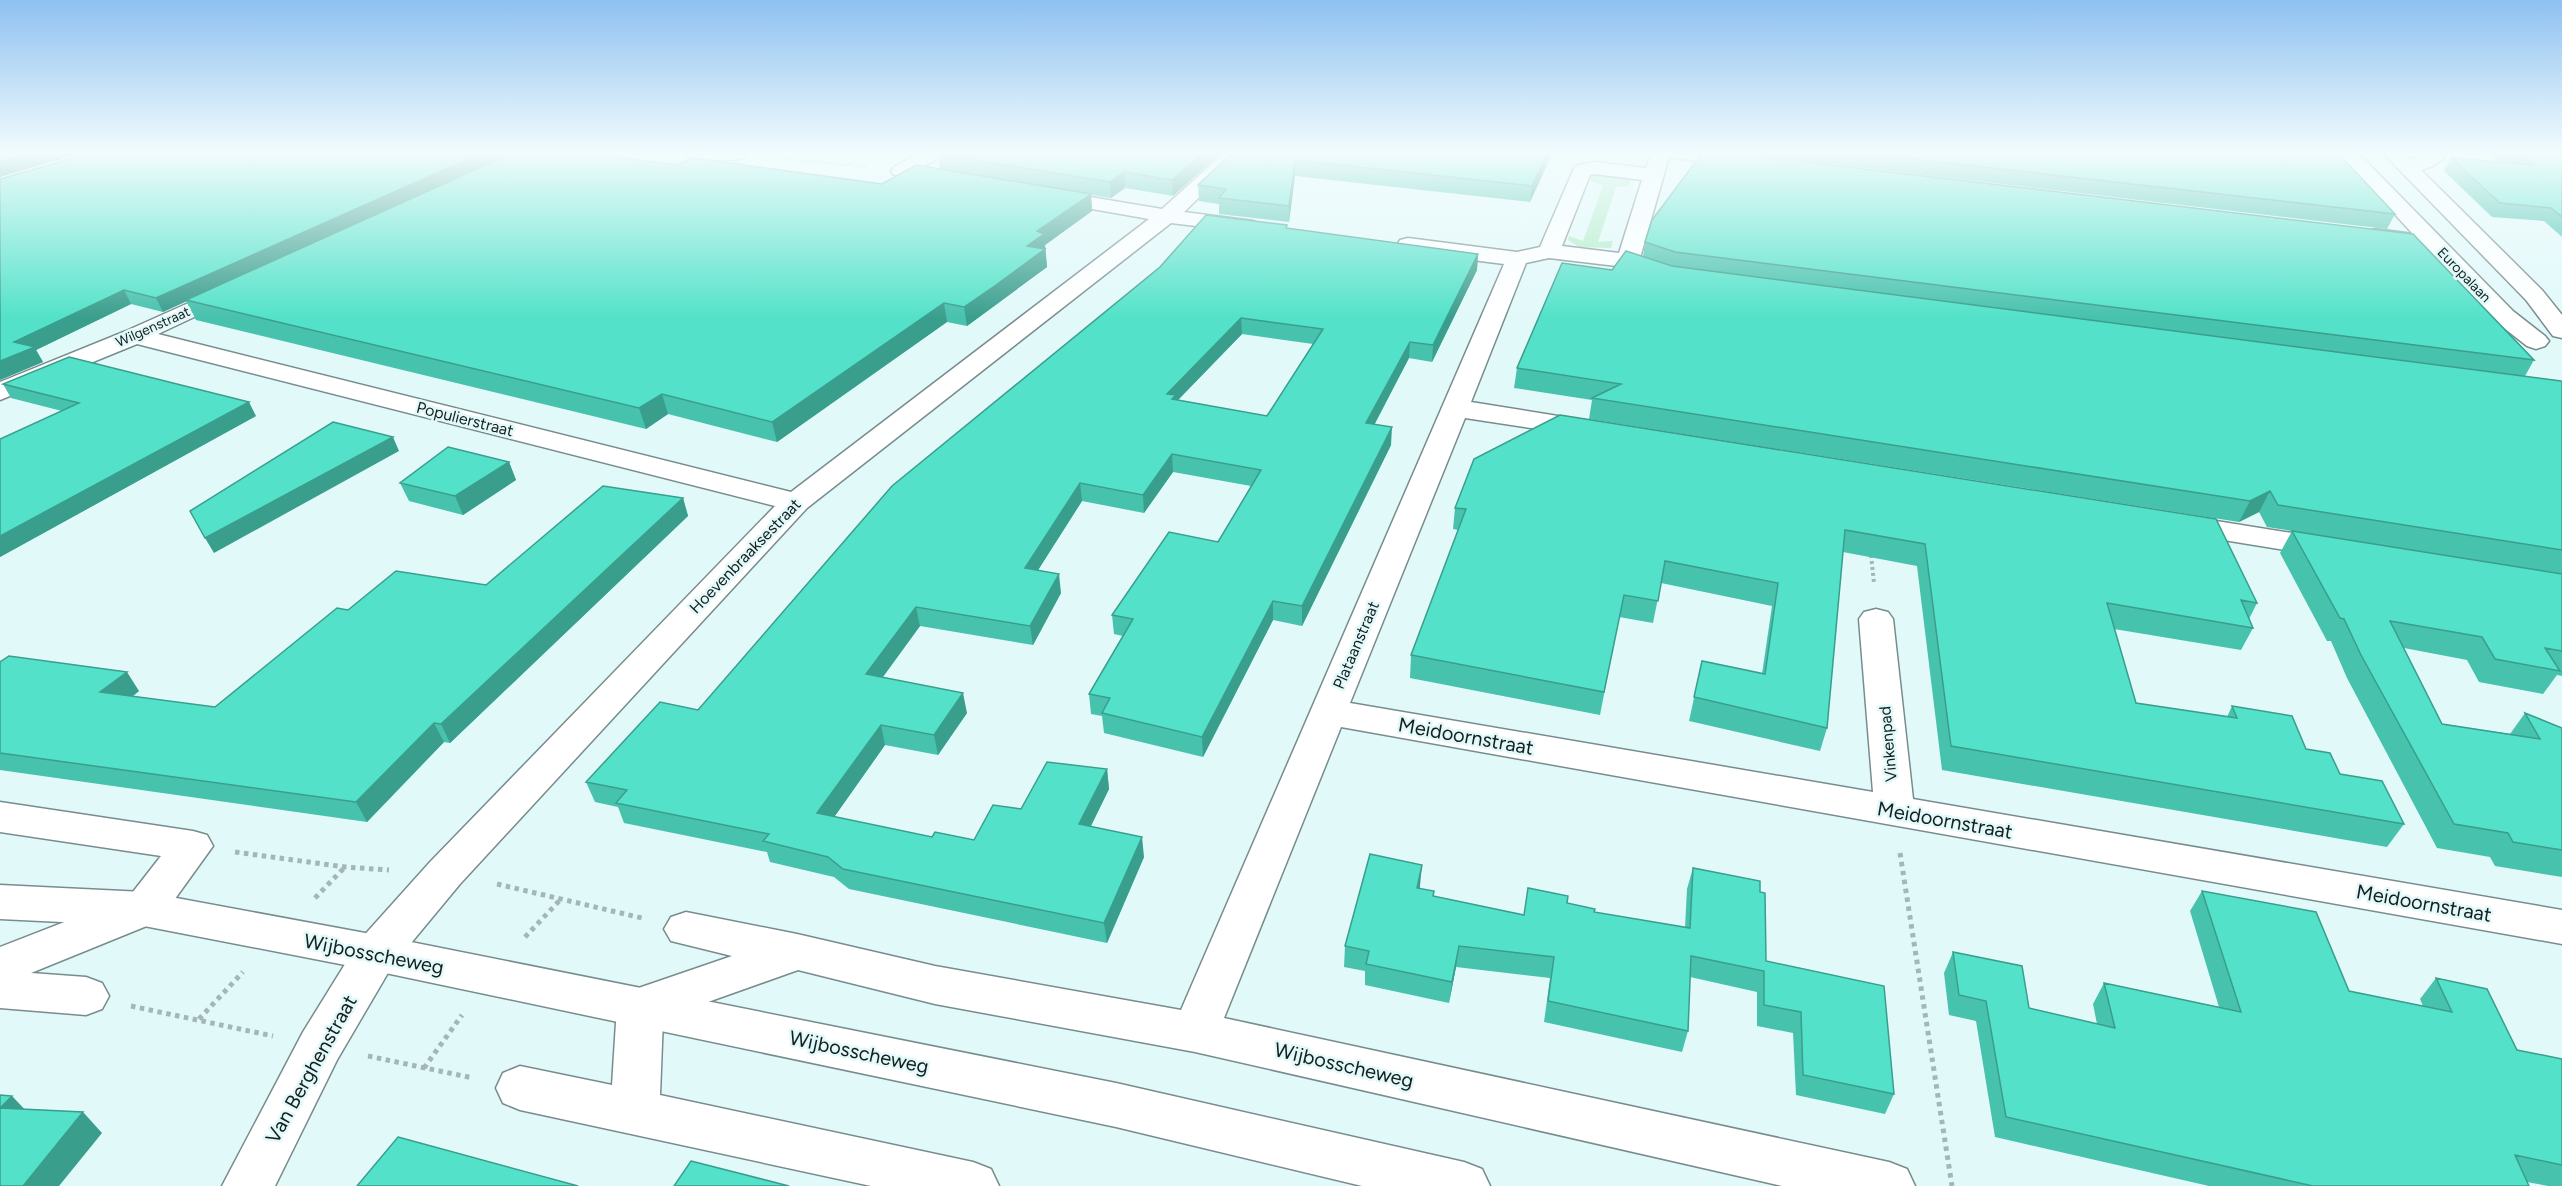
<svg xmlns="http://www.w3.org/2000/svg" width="2562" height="1186" font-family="Figtree,sans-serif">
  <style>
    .green { fill: #afeac5 }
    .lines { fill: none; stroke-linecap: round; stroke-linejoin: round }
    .minor-casing { stroke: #788c8e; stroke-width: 3 }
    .tertiary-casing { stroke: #788c8e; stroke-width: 3 }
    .secondary-casing { stroke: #788c8e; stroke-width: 3 }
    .path-far2 { stroke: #a4b7b8; stroke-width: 2; stroke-dasharray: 2 2; stroke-linecap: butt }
    .path-far1 { stroke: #a4b7b8; stroke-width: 4; stroke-dasharray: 3 3; stroke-linecap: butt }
    .path { stroke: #a4b7b8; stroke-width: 5; stroke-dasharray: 4.5 4.5; stroke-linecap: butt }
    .minor { fill: #fff; fill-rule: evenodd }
    .tertiary { fill: #fff; fill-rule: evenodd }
    .secondary { fill: #fff; fill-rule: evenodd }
    .wall { fill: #47c2ad; fill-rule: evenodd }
    .shaded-wall { fill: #3a9e8d }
    .building { fill: #53e2c9; stroke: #3a9e8d; stroke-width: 1.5; fill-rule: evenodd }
    .labels { text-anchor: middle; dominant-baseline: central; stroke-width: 5; stroke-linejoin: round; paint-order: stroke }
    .far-street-label { font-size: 14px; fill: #161f1f; stroke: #e2f9fa }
    .street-label { font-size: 16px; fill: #161f1f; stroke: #e2f9fa }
    .near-street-label { font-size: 20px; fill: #161f1f; stroke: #e2f9fa }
  </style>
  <rect width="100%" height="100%" fill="#e2f9fa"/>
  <path class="green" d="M1596,174l35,5 -2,7 -13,1 -18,55 15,-1 -2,7 -32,-1 -11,-7 1,-4 14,5 20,-55 -13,-5 1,-5z"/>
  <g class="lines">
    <g class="minor-casing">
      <path id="minor" d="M685,152h59l2,2 -3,4c-16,4 -39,2 -55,-2z
        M921,152h24l-3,4 -34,19h-14l-3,-4 3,-4z
        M1225,152h21l-62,60 70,9 3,5 -3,5 -8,1 -75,-9 -364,285 -347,376 -68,82 -55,94 -62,126h-53l81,-154 57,-92 70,-78 345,-356 -638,-162 -137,56v-18l126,-51 105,-47 8,2 4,5 -4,5 -81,38 633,158 358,-273 -108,-19 -3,-4 3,-4 7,-2 114,19z
        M1652,152c33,0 67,-3 99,5l3,4 -3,4 -7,2 -75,-10 -29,101 32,10 3,5 -3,5 -8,2 -39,-13 -76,-9 -23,5 -55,139 118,19 10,2 4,6 -4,6 -10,2 -124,-19 -115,285 523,89 -14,-173 5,-7 12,-3 12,3 5,7 20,180 649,111v34l-1221,-217 -117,291 665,144 18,7 8,17h-133l-587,-134 -260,-48 -137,-34 -135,48 -3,77 313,67 18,7 8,17h-128l-351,-76 -17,-7 -7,-15 7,-15 17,-7 92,19 5,-78 7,-14 108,-37 -61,-15 -7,-12 7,-12 15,-5 111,22 138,32 246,44 323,-746 -96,-12 -8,-2 -3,-5 3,-5 8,-2 109,14 23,-5 35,-81 19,-4 52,6zM1594,174l48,6 -23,73 -57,-7 28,-71z
        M2337,152h20l156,159 32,25 4,5 -4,5 -9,3 -9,-3 -32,-25 -68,-72 -59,-8 -3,-5 3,-5 8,-2 37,5z
        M2419,152h19l5,6c-7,10 -31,16 -42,13l-3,-4 3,-4 20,-7z
        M2179,515l150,24 11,2 5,7 -5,7 -11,2 -161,-26 -4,-7 4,-7z
        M0,802l193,29 14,4 6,11 -54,75 -128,52 55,4 16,6 7,13 -7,13 -16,6 -86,-7v-61l129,-50 32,-41 -161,-24z"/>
    </g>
    <g class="tertiary-casing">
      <path id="tertiary" d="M0,885l144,7 232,43 740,148 348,79 18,7 8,17h-128l-246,-59 -740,-156 -232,-45 -144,-7z"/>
    </g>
    <g class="secondary-casing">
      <path id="secondary" d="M2382,152h21l139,138 20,25v23l-9,-2 -27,-36z"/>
    </g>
    <path class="path-far2" d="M769,157l97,10
      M849,164l22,-12"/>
    <path class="path-far1" d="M1871,555l3,28"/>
    <path class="path" d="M235,852l110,15 44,3
      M1900,853l52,333
      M497,884l145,34
      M315,898l30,-31
      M525,937l36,-38
      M131,1006l142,30
      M199,1019l44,-47
      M368,1056l105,22
      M424,1068l38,-53"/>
    <use href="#minor" class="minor"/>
    <use href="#tertiary" class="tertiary"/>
    <use href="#secondary" class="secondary"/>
  </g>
  <path class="wall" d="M94,152h408l2,5 173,8 205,19 58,-15 -2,-15 4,-2h280l-49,44 -48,-8 -14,10 -20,-3 1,16 -47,34 2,22 -80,59 -20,-4 -170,120 -109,-28 -22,15 -450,-109 -10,-19 -23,11 -32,-8 -95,46 7,12 -43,18z
    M1233,152h320l-23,50 -235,-26 -6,46 -70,-8v-10l-20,-3 -1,-16z
    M1727,152h610l58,62 -8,15z
    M2485,152h77v85l-18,-16 -52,-4 -48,-46 7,-13 51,5z
    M1287,228l191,26 -1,16 -45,92 -23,-4 -35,66 17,21 -89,181 -29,-6 -70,137 -99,-24 -2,-17 -11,-2 -2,-20 34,-58 -9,-2 -2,-19 106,-73 33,-56 -78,-14 -29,41 -62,-12 -44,69 23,23 -28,52 -113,-19 -37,51 84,36 -29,42 -53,-10 -51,72 98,20 42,3 47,-31 86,-40 2,20 -18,37 53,31 -37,86 -258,-54 -15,-12 -64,-15 -3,-10 -143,-29 -6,-16 -23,-5 -9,-20 112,-72zM1242,334l71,10 -46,72 -89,-16z
    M1645,242l889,118 -9,16 37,6v294l-5,-1 -14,19 -64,-12 -12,-22 -63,-12 38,76 68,10 15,-21 37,15v149l-67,-11 -5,-9 -53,-9 -90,-170 -16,-37h-4l-47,-88 12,-22 88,14 -113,-18 -8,-15 -20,10 -650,-103 3,-19 -78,-12 3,-20 95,-98 31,-13z
    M3,384l253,32 -256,141v-118l62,-28 -51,-13z
    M1474,459l783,144 -8,16 4,9 -12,22 -127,-21 22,74 91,14 5,-11 74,43 34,25 64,50 -17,23 -445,-77 -25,-204 -74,-14 -16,176 -7,23 -131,-30 13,-60 60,13 10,-68 -111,-23 -8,40 -34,-6 -19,98 -190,-37 1,-23 47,-125 -5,-1 2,-21z
    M509,462l7,18 -53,35 -54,-14 -9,-18z
    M683,498l5,18 -238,227 -6,-1 -77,80 -367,-52v-108l139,29 -7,6 83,10 133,-97 138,-25z
    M1693,868l67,24 6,69 128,133 -9,20 -89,-19 -3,-62 -36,-7v-34l-67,-15 -2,54 -6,21 -138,-30 6,-44 -94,-11 -7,36 -84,-18v-14l-21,-4 1,-21 75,-60v3l14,7 90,19 43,-12 27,9 91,16 2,-39z
    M2202,891l147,100 74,15 -3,-7 16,-21 81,72 45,9v127h-14l-21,-4 2,4h-320l-214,-49 -19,-116 -27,-6 -5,-42 9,-21 76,56 68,16 -4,-20 11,-21 115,24 -29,-96z"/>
  <path class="shaded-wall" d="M37,152h48l-85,25v-15z
    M484,152h18l2,5 -341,155 -7,-14z
    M1204,152h18l-49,44 -1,-16z
    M1548,152h5l-23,50 2,-16z
    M1295,160v16l-6,46v-16z
    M1124,172l1,16 -14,10 -1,-16z
    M1091,194l1,17 -47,34 2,22 -80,59 -3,-19 63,-61 10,-15z
    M1478,254l-1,16 -45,92 1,-17z
    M124,290l7,14 -95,46 7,12 -43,18v-19l14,-19z
    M944,303l3,19 -170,120 -5,-20z
    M1241,318l1,16 -66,68 -9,-8z
    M1410,342l-1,16 -43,83v-18z
    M662,394l6,20 -22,15 -7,-21z
    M249,402l7,14 -256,141v-21z
    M1392,427l-1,18 -89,181v-20z
    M393,437l6,14 -185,102 -9,-15z
    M1172,454l1,18 -29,41 -1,-18z
    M509,462l7,18 -53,35 -8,-19z
    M1080,483l2,18 -54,85 -3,-18z
    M2270,491l-11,21 -20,10 11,-21z
    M683,498l5,18 -238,227 -9,-19z
    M1059,574l2,19 -28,52 -3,-19z
    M1273,601v19l-70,137 -1,-20z
    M916,607l4,19 -49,67 -5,-19z
    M127,672l12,19 -26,20 -13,-19z
    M963,693l4,20 -29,42 -4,-20z
    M434,723l10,19 -77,80 -11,-20z
    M881,725l4,20 -62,88 -6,-20z
    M1107,769l2,20 -27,55 -3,-20z
    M1142,837l2,20 -37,86 -3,-20z
    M1422,865l-2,21 -5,23 2,-21z
    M1459,946l-3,21 -7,36 3,-21z
    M12,1096l19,20 -31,-8z
    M83,1112l19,21 -43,53h-36z"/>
  <path class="building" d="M0,152h37l-37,10z
    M94,152h390l-328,146 -32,-8 -110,52 21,5 -35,14v-182z
    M515,152h65l97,13 15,-7 190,26 34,-19 175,29 -54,37 7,3 -17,12 18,3 -49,36 -32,22 -20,-4 -172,119 -110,-28 -23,14 -453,-108z
    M942,152h262l-32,28 -48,-8 -14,10 -172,-28z
    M1233,152h315l-16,34 -237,-26 -6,46 -70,-8 7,-9 -28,-4z
    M1703,152h19l691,82 121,126 -859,-108 -30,-10 7,-22z
    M1851,152h486l58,62z
    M2513,152h49v65l-11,-9 -51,-5 -49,-45 84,7z
    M1206,215l81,10 -1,3 192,26 -45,91 -23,-3 -44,81 26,4 -90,179 -29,-5 -71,136 -100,-24 8,-15 -21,-4 44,-75 -21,-4 57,-83 49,10 43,-72 -89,-16 -29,41 -63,-12 -55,85 34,6 -29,52 -114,-19 -50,67 97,19 -29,42 -53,-10 -64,88 115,24 3,-5 39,8 19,-35 28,4 26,-47 60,7 -28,55 63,13 -38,86 -261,-54 -15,-12 -65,-16 6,-7 -153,-31 11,-13 -41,-8 74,-80 38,8 194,-224 268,-219zM1241,318l82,11 -56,87 -95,-17 4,-4 -9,-1z
    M1626,251l46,15 889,115 1,1v168l-284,-45 -8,-14 -20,10 -658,-103 29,-14 -104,-16 45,-105 50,7z
    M69,357l180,45 -249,134v-97l79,-36 -76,-19z
    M1560,415l656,104 41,84 -16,-3 12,28 -146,-25 29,100 101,15 -5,-12 60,10 14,33 24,4 10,21 42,7 22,43 -453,-78 -26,-202 -80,-14 -18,198 -133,-31 8,-36 63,13 13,-91 -113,-22 -7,40 -34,-6 -20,97 -193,-37 55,-146 -11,-1 19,-49z
    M333,422l60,15 -188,101 -15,-27z
    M448,447l61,15 -54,34 -55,-13z
    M603,486l80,12 -242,226 -7,-1 -78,79 -356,-49v-91l9,-6 118,16 -27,20 115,15 122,-99 11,2 48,-39 90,14z
    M2292,531l270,43v77l-17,-3 15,23 -65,-12 -13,-22 -92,-16 52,103 98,15 -15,-26 37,15v122l-49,-8 -5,-9 -54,-9 -93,-169 -17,-36 -4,-1z
    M1370,854l52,11 -5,23 17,3 -1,5 91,19 4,-27 40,8 -1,7 28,6 -1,3 96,16 3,-60 67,13v11l5,1 1,68 118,25 10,108 -91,-19 -2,-63 -37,-7v-34l-73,-15 -3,75 -140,-30 6,-44 -95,-11 -7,36 -86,-18 3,-13 -24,-5z
    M2202,891l114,21 33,79 103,21 -16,-34 51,11 30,61 45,9v106l-47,-10 14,31h-216l-307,-69 -20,-116 -27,-6 -6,-43 69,14 7,42 86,20 -11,-45 137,29z
    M0,1095l12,1 -12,12 83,4 -60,74h-23z
    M398,1137l180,49h-221z
    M691,1161l98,25h-115z"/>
  <linearGradient id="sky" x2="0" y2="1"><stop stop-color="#8ec1f1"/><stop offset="0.48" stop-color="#f2fcfd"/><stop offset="1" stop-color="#f2fcfd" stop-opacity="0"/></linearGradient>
  <rect width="2562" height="318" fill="url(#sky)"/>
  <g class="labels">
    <g class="far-street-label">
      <text transform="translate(2464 275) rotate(46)">Europalaan</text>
      <text transform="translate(153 327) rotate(-24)">Wilgenstraat</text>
    </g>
    <g class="street-label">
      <text transform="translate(465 419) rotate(14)">Populierstraat</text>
      <text transform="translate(745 556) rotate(-46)">Hoevenbraaksestraat</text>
      <text transform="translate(1356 645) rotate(-67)">Plataanstraat</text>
      <text transform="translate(1888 744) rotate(-95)">Vinkenpad</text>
    </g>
    <g class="near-street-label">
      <text transform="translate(1466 736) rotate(10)">Meidoornstraat</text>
      <text transform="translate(1945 820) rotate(10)">Meidoornstraat</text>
      <text transform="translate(2424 903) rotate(10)">Meidoornstraat</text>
      <text transform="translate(374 954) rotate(11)">Wijbosscheweg</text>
      <text transform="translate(859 1052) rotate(12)">Wijbosscheweg</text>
      <text transform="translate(1344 1065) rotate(13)">Wijbosscheweg</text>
      <text transform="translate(311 1069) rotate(-61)">Van Berghenstraat</text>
    </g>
  </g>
</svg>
